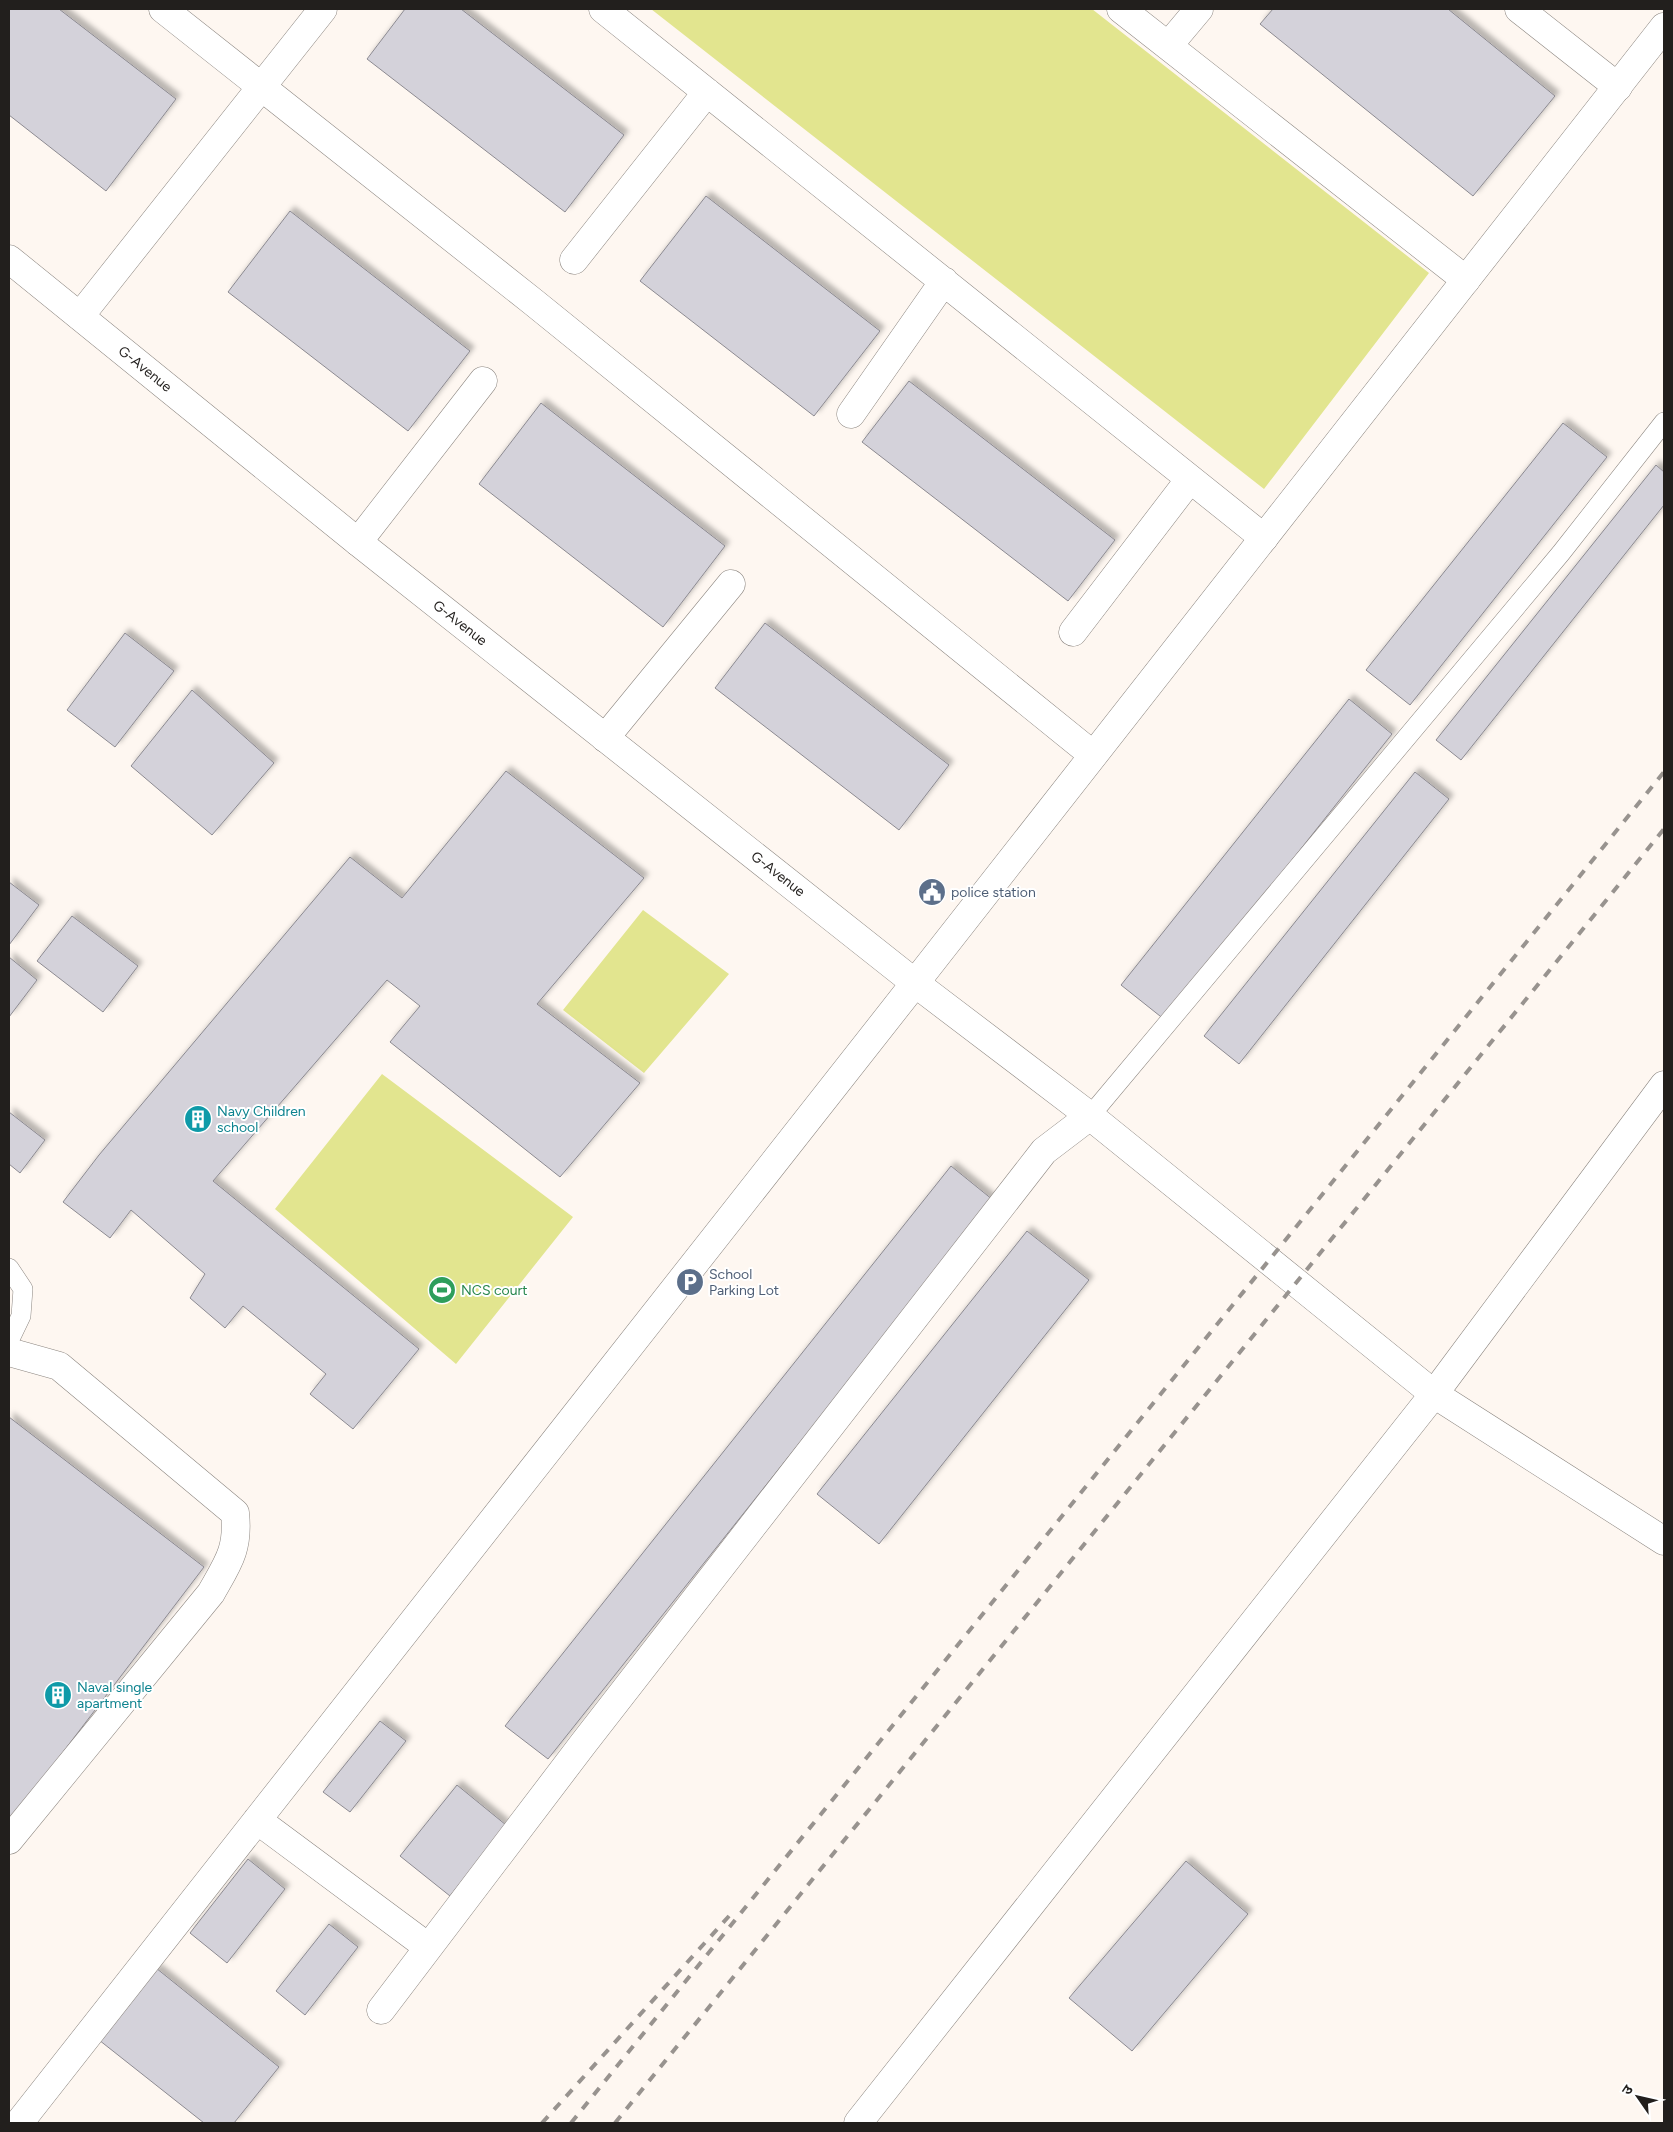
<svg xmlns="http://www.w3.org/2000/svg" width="1673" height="2132" font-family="Figtree,'Noto Sans Devanagari',sans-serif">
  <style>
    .green { fill: #e2e58f }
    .building { fill: #d4d2da; stroke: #8c8a91; filter: url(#shadow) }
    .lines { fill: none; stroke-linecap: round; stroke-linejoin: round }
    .lane-casing { stroke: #8c8680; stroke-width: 20 }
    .street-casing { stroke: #8c8680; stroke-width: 29 }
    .secondary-casing { stroke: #8c8680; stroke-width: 29 }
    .lane { stroke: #fff; stroke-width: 19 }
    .street { stroke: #fff; stroke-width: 28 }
    .secondary { stroke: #fff; stroke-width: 28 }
    .rail { stroke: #98938f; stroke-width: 4; stroke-dasharray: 9 9; stroke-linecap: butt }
    .labels { text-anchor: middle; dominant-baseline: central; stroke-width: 4; stroke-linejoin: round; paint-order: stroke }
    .street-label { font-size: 14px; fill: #221f1d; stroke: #fff }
    .service-label { font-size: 14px; fill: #4e5e75; stroke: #fff; text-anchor: start }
    .culture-label { font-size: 14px; fill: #0d838f; stroke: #fff; text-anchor: start }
    .leisure-label { font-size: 14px; fill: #27864d; stroke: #fff; text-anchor: start }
  </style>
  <defs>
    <filter id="shadow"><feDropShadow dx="4.5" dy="-4.5" stdDeviation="2.5" flood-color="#0004"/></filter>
  </defs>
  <rect width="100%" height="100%" fill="#fef7f1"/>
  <path class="green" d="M651,9h441l337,264 -165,216z
    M643,910l86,64 -85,99 -81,-63z
    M382,1074l191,143 -117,147 -181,-155z"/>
  <path class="building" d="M9,9h50l117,90 -70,92 -97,-76z
    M405,9h56l163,126 -59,77 -198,-153z
    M1273,9h175l107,87 -82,100 -213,-172z
    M706,196l174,135 -66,85 -174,-135z
    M290,211l180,140 -62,80 -180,-139z
    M909,381l206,159 -47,61 -206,-159z
    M541,403l184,143 -62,81 -184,-143z
    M1563,423l44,34 -197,248 -44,-35z
    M1656,465l8,7v33l-203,255 -25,-20z
    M765,623l184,142 -50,65 -184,-142z
    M125,633l49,38 -59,76 -48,-37z
    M192,690l82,73 -62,72 -81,-69z
    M1349,699l43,35 -227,286 -44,-35z
    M506,771l138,107 -107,126 103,79 -80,94 -170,-135 30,-36 -33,-26 -174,201 206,168 -66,80 -43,-35 16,-20 -83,-68 -18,22 -35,-30 15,-24 -74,-64 -21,28 -47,-36 36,-47 251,-298 52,41z
    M1415,772l34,27 -210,265 -35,-28z
    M9,882l30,23 -30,40z
    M72,916l66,50 -35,46 -66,-51z
    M9,957l28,23 -28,37z
    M9,1112l36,28 -25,33 -11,-9z
    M951,1166l42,34 -445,559 -43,-33z
    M1027,1231l62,49 -210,264 -62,-50z
    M9,1417l195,150 -195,256z
    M380,1721l26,20 -56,71 -27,-20z
    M457,1785l49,40 -56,71 -50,-40z
    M248,1859l37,30 -58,74 -37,-30z
    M1186,1861l62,53 -116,137 -63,-53z
    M329,1924l29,23 -53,68 -29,-24z
    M156,1968l123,99 -45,56h-30l-105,-83z"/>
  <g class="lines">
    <g class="lane-casing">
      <path id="lane" d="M1090,1116l471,-563 103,-131
        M9,1268l14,21 -2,27 -12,25"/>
    </g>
    <g class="street-casing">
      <path id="street" d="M163,9l369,292 561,454
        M603,9l661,529
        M1121,9l345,271
        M1519,9l99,78
        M1168,46l31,-37
        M574,260l133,-168
        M80,316l243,-307
        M851,414l93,-133
        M358,542l125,-161
        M1073,632l117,-153
        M605,738l126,-154
        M9,1352l50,14 176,147c4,36 -7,50 -24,80l-202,247
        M257,1820l171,127
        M381,2010l202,-266 461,-593 46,-35
        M19,2123l896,-1140
        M858,2123l576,-729 230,-309"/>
    </g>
    <g class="secondary-casing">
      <path id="secondary" d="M9,259l349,283 557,441 175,133 344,278 230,147
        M915,983l749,-956"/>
    </g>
    <use href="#lane" class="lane"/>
    <use href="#street" class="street"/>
    <use href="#secondary" class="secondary"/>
    <path class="rail" d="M542,2123l188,-208
      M571,2123l1093,-1351
      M615,2123l1049,-1294"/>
  </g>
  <defs>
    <g id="civic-disc" transform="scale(1.4375)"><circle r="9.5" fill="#5c6f8a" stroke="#fff"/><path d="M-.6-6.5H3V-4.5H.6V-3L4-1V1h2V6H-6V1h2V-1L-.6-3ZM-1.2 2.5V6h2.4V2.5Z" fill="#fff"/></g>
    <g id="building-disc" transform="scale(1.4375)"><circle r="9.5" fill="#0f9aa8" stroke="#fff"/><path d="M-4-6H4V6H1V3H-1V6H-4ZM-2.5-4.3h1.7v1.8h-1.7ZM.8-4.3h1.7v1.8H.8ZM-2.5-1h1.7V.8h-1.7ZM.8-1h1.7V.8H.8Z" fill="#fff"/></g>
    <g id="parking-disc" transform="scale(1.4375)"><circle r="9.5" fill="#5c6f8a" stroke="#fff"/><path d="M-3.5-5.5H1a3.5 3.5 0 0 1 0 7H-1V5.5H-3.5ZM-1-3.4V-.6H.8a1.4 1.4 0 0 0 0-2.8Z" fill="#fff"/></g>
    <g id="stadium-disc" transform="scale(1.4375)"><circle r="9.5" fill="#2e9e5b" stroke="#fff"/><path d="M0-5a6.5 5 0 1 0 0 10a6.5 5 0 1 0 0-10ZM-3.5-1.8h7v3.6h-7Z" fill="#fff"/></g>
  </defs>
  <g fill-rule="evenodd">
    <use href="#civic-disc" x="932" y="892"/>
    <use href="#building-disc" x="198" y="1119"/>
    <use href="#parking-disc" x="690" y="1282"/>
    <use href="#stadium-disc" x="442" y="1290"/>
    <use href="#building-disc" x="58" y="1695"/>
  </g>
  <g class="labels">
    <g class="street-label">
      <text transform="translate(145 369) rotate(39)">G-Avenue</text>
      <text transform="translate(460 623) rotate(38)">G-Avenue</text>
      <text transform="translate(778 874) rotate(38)">G-Avenue</text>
    </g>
    <g class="service-label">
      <text x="951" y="892">police station</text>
      <text x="709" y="1274">School<tspan x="709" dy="16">Parking Lot</tspan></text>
    </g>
    <g class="culture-label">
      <text x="217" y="1111">Navy Children<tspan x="217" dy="16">school</tspan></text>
      <text x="77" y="1687">Naval single<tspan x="77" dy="16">apartment</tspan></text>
    </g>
    <g class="leisure-label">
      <text x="461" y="1290">NCS court</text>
    </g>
  </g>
  <rect width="1673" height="2132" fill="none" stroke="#221f1d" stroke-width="20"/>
  <g transform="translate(1638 2097) rotate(304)" stroke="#ffffff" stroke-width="4" paint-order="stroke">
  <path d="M0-4L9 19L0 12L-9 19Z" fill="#221f1d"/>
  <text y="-8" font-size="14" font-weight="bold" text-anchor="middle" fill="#221f1d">उ</text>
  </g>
</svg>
